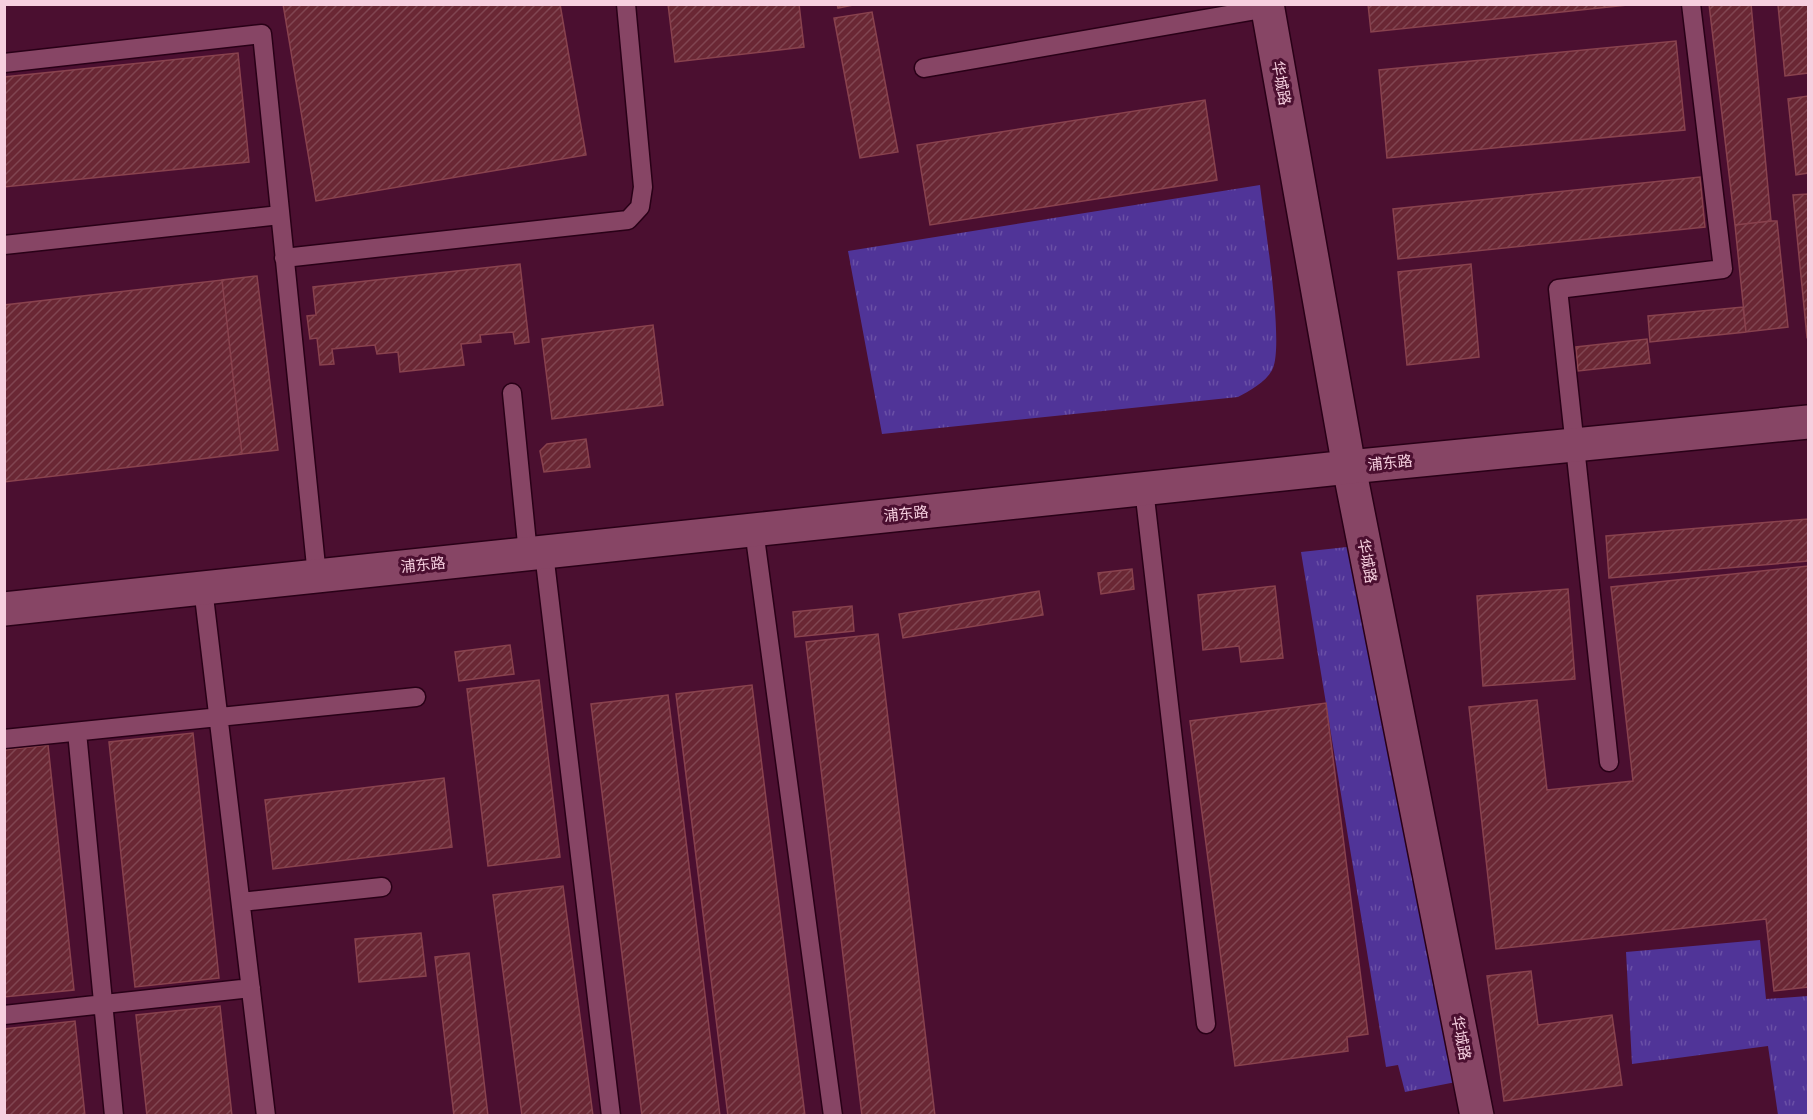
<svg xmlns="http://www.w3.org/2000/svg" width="1813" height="1120" font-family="'Roboto Serif','Noto Sans SC',serif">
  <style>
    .grass { fill: url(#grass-tufts) }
    .building { fill: url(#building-hatch); stroke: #89424e; stroke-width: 1.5 }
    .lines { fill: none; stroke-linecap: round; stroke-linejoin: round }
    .service-casing { stroke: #290017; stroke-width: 21 }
    .minor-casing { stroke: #290017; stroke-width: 36 }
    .tertiary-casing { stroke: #290017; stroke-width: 36 }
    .service { stroke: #874565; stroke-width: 18 }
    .minor { stroke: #874565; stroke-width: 33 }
    .tertiary { stroke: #874565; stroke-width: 33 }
    .labels { text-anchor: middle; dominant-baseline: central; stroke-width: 6; stroke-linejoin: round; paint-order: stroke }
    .street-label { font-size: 15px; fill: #f6cfdf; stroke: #4b0f30 }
  </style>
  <defs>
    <pattern id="grass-tufts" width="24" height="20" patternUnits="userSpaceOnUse" patternTransform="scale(1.5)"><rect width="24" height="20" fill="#503498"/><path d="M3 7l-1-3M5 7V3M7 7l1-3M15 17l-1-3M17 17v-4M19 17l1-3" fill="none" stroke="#6a50a6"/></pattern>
    <pattern id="building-hatch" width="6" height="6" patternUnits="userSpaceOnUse" patternTransform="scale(1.5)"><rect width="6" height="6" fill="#6a2734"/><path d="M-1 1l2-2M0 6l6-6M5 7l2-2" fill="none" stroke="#804551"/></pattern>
  </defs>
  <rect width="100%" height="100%" fill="#4b0f30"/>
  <path class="grass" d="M1260,185c4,35 24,156 13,183 -5,13 -24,23 -35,29l-356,37 -34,-183z
    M1356,546l100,536 -51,10 -7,-27 -12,2 -85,-515z
    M1760,940l6,59 42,-3v119h-30l-10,-69 -136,18 -6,-112z"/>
  <path class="building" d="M283,4h277l26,151 -270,46z
    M668,4h131l5,43 -129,15z
    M837,4h21l-20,4z
    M1368,4h269l-266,28z
    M1709,4h42l20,217 -36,4z
    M1808,4v69l-23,3 -7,-71z
    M872,12l26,140 -38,6 -26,-140z
    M1676,41l9,89 -298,28 -8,-88z
    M238,53l11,109 -245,25v-110z
    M1808,96v77l-12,2 -8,-76z
    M1205,100l12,80 -287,45 -13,-80z
    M1700,177l5,50 -307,32 -5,-50z
    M1808,194v142l-1,1 -14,-142z
    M1771,221h6l11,106 -42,5 -11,-107z
    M520,264l9,78 -14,2 -2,-12 -33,3 1,7 -20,2 3,21 -64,7 -2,-20 -21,2 -2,-9 -43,4 2,15 -14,1 -3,-27 -7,1 -3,-23 9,-1 -3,-28z
    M1471,264l8,93 -72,8 -9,-93z
    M257,276l21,174 -36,4 -20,-174z
    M222,280l20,174 -238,28v-177z
    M1743,307l3,25 -96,10 -2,-26z
    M653,325l10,80 -111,14 -10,-80z
    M1647,339l3,24 -72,8 -2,-24z
    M586,439l4,28 -46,5 -4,-21 7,-7z
    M1808,519v42l-199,17 -3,-42z
    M1808,566v421l-34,4 -8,-72 -270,30 -27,-242 68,-7 10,90 86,-9 -22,-194z
    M1132,569l2,20 -33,5 -3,-21z
    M1275,586l8,72 -42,4 -2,-16 -36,4 -5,-55z
    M1568,589l7,90 -92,7 -6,-90z
    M1039,591l4,24 -140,23 -4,-24z
    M852,606l2,25 -59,6 -2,-25z
    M878,634l57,482h-73l-56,-474z
    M510,645l4,29 -55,7 -4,-29z
    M539,680l21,177 -72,9 -21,-177z
    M752,685l53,431h-77l-52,-422z
    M668,695l52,421h-78l-51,-412z
    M1326,703l42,331 -21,3 1,14 -113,15 -45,-345z
    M193,733l26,245 -84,9 -26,-245z
    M48,745l26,245 -70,7v-247z
    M444,778l8,69 -179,22 -8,-69z
    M563,886l30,230h-71l-29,-221z
    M421,933l5,43 -67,6 -4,-43z
    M469,953l19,163h-34l-19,-159z
    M1531,971l7,54 74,-10 10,70 -118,16 -17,-125z
    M220,1006l12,110h-85l-11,-101z
    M75,1021l10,95h-81v-87z"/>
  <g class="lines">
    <g class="service-casing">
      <path id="service" d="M4,63l258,-29 55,542
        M924,68l344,-60
        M4,245l276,-30
        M284,258l344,-38 12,-13 3,-20 -17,-183
        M512,393l16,161
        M1144,489l62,535
        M754,530l79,586
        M544,553l67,563
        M203,588l63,528
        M77,732l37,384
        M4,739l412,-42
        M1609,762l-51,-473 165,-20 -32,-265
        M241,902l141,-15
        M4,1015l247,-27"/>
    </g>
    <g class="minor-casing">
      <path id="minor" d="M1349,467l128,649"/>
    </g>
    <g class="tertiary-casing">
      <path id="tertiary" d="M1267,4l82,463
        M4,609l1345,-142 459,-45"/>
    </g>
    <use href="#service" class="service"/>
    <use href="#minor" class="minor"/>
    <use href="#tertiary" class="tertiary"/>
  </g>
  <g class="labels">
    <g class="street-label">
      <text transform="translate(1281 83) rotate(80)">华城路</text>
      <text transform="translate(1390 463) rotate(-6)">浦东路</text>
      <text transform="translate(906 514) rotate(-6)">浦东路</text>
      <text transform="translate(1367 561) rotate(79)">华城路</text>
      <text transform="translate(423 565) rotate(-6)">浦东路</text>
      <text transform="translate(1461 1038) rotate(79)">华城路</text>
    </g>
  </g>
  <rect width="1813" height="1120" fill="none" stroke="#f6cfdf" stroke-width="12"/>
</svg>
